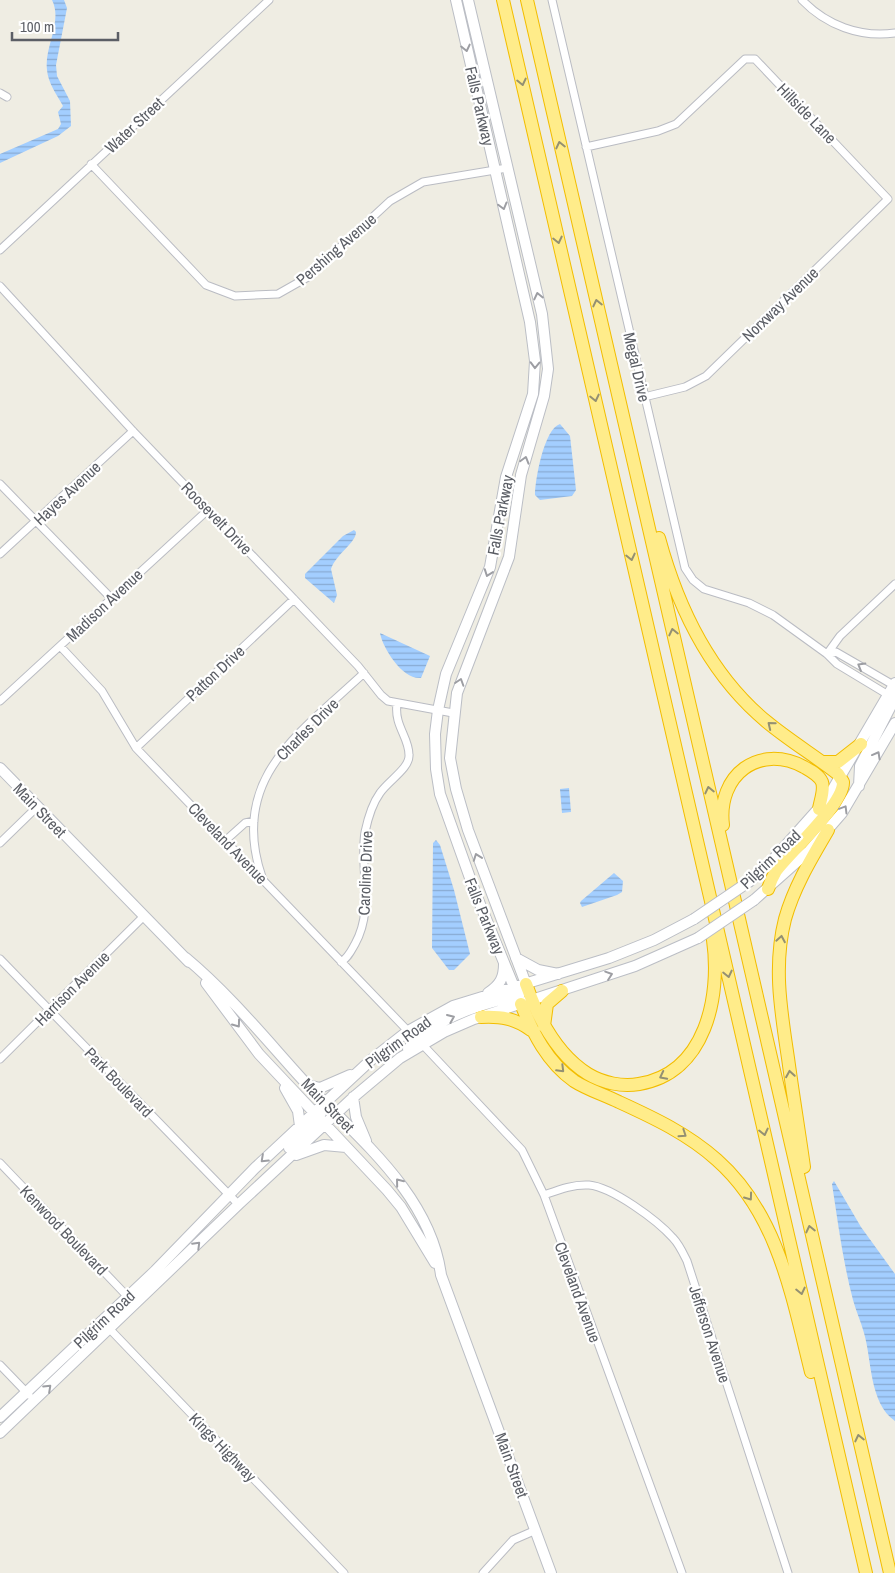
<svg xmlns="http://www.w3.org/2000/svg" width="895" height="1573" font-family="'Archivo Narrow',sans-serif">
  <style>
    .water { fill: url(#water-rules) }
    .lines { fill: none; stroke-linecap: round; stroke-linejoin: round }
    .street-casing { stroke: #babcc3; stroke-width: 9 }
    .secondary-casing { stroke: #bbbec5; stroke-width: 12 }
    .highway-casing { stroke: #f2bd00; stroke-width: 14 }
    .street { stroke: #fff; stroke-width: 7 }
    .secondary { stroke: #fff; stroke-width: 10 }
    .highway { stroke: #ffec8a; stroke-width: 12 }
    .secondary-bridge-casing { stroke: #bbbec5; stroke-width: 12; stroke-linecap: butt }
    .secondary-bridge { stroke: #fff; stroke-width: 10 }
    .oneway { stroke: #9d9ea3 }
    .oneway2 { stroke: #949072 }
    .labels { text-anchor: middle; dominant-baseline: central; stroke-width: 4.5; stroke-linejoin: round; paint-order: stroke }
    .street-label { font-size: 16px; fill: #5b5e65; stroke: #fff }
  </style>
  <defs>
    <pattern id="water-rules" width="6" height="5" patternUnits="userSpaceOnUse" patternTransform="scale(1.25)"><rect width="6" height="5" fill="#a3ceff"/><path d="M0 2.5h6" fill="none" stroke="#88aad2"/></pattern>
  </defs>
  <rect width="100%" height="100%" fill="#efede3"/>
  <path class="water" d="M52,0h12l3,8 -11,57 1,11 13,25 1,25 -13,10 -58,27v-9l58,-25 3,-5 -3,-12 5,-6c-6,-11 -15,-23 -16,-36 -3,-23 16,-48 5,-70z
    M560,424l10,12 6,54 -4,6 -32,4 -5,-5c0,-15 9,-66 25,-71z
    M354,530l2,2c0,11 -20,22 -25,37l6,26 -3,8 -29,-25v-4l38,-38z
    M380,633l50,23 -9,22c-18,2 -38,-29 -41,-45z
    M569,788l2,24 -9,1 -2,-24z
    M436,840l4,5 14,45 16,64 -16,16h-5l-17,-22 1,-105z
    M614,873l9,8 -1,11 -5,3 -35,12 -2,-4 1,-2z
    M834,1181l27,46 34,47v147c-26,-18 -23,-61 -31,-88 -3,-11 -8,-22 -11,-33 -10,-38 -15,-77 -21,-116z"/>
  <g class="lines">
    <g class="street-casing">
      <path id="street" d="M552,0l133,568 8,12 11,9 45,14 24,12 54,39 10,10 53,32
        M802,0c24,25 58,38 93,33
        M0,93l7,4
        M586,147l72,-16 18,-7 69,-65h10l133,140 -182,177 -21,11 -41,10
        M91,164l115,121 29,11 43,-2 30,-17 82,-76 33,-19 84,-14
        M0,250l269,-250
        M0,286l133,145 225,235 23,29 7,6 65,12
        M0,484l111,114
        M0,554l133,-123
        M60,646l42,45 34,57 272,283
        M827,654l13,-18 55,-52
        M827,654l9,-2 59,34
        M0,701l209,-192
        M136,748l158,-149
        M226,840l19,-17 9,-2
        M0,843l37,-36
        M262,877c-34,-99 39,-145 102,-204
        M0,959l239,246
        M341,962c7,-4 10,-11 14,-18 20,-36 4,-74 10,-112 3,-14 7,-28 15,-39 8,-12 30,-25 29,-38 0,-18 -15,-29 -12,-51
        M422,1044l100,106 22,45 138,378
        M0,1059l144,-143
        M0,1163l128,134
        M544,1195c14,-5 29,-11 45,-10 23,2 68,35 84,53 6,6 10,15 14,23l101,312
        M102,1321l242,252
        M0,1365l29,30
        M483,1573l30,-33 23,-10"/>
    </g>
    <g class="secondary-casing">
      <path id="secondary" d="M456,0l74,322 5,39 -2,33 -27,83 -16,90 -44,107 -8,36 -3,24 1,35 4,25 35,98 46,112
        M468,0l74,314 6,55 -4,27 -23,79 -12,82 -52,136 -7,65 6,31 12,41 58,154
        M0,768l189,194
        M859,786l1,-20 33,-64 1,-15
        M750,881l19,-17 58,-65 68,-116
        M754,900l55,-49 33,-38 53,-90
        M186,958c42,35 78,79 115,120 53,57 129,114 140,197l110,298
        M516,958l22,12 20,4
        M206,983l53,71 128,136 14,17 34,56
        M488,993c12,-8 16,-15 16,-29
        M408,1049c22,-25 53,-38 85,-47 9,-3 22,-2 29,-10
        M308,1085l12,3 30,-13
        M285,1088l13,23 2,15
        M353,1097l3,20 10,24
        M289,1148l30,-30 2,-5
        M296,1155l28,-10 22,2
        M0,1417l155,-146 100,-103 45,-42 71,-66 37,-29 45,-25 156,-48 45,-18 40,-21
        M0,1433l240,-230 116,-108 44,-37 44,-26 30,-13 161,-53 63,-28"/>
    </g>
    <g class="highway-casing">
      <path id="highway" d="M503,0l363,1573
        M527,0l363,1573
        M659,538c19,70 51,137 108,184 23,19 48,34 71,52l5,8c1,22 -53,70 -67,89 -3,5 -6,12 -8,18
        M822,762h16l23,-18
        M723,825c-6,-50 36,-82 81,-58 7,4 15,8 18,15 3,8 -2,19 -3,27
        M526,984c12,34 30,70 62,90 15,9 34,13 51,10 67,-11 82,-88 74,-144
        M521,1004c12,29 26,58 53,77 14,9 31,14 45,21 35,16 69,32 98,58 61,54 75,136 94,212
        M481,1017c20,-1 33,1 50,13
        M544,1026l3,-22 15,-13
        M804,1167c-5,-36 -11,-72 -16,-109 -7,-47 -15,-92 -3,-139 9,-32 26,-60 43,-89"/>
    </g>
    <use href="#street" class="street"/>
    <use href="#secondary" class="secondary"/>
    <use href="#highway" class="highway"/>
    <g class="secondary-bridge-casing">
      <path id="secondary-bridge" d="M694,919l56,-38
        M698,938l56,-38"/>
    </g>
    <use href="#secondary-bridge" class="secondary-bridge"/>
  </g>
  <defs><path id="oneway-chevron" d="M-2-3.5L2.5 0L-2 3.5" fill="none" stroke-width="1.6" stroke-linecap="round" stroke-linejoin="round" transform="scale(1.25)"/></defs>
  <g class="oneway">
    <use href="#oneway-chevron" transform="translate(466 48) rotate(77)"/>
    <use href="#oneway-chevron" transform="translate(503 206) rotate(75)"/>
    <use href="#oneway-chevron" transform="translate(538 296) rotate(-103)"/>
    <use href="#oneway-chevron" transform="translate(535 365) rotate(91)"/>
    <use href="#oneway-chevron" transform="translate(525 460) rotate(-74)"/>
    <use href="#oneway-chevron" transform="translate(488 573) rotate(110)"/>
    <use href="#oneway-chevron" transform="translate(861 666) rotate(-150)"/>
    <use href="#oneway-chevron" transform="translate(460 682) rotate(-72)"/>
    <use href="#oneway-chevron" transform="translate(877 755) rotate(-61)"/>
    <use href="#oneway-chevron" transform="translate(844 809) rotate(-59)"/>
    <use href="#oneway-chevron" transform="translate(477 857) rotate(-110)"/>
    <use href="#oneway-chevron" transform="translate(609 975) rotate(-19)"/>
    <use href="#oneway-chevron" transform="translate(451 1018) rotate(-23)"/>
    <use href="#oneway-chevron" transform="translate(237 1024) rotate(54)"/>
    <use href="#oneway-chevron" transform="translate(264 1159) rotate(137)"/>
    <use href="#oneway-chevron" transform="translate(399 1182) rotate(-129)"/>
    <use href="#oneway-chevron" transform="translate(197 1245) rotate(-45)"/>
    <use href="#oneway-chevron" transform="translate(48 1388) rotate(-43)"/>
  </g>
  <g class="oneway2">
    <use href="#oneway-chevron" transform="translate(522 82) rotate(77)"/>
    <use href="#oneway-chevron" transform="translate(560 145) rotate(-103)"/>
    <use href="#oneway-chevron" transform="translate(558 240) rotate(77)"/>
    <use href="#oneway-chevron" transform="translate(597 303) rotate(-103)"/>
    <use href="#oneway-chevron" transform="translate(595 398) rotate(77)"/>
    <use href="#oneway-chevron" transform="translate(631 557) rotate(77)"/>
    <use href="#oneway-chevron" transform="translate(673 632) rotate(-103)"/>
    <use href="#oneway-chevron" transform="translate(771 725) rotate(-141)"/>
    <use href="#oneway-chevron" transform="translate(709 790) rotate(-103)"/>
    <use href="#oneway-chevron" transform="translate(781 939) rotate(-80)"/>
    <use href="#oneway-chevron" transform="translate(728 974) rotate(77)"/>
    <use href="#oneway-chevron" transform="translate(561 1069) rotate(45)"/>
    <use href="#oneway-chevron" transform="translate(790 1074) rotate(-99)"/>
    <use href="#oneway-chevron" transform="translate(663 1076) rotate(153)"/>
    <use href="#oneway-chevron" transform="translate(764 1132) rotate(77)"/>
    <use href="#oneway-chevron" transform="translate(683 1134) rotate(34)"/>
    <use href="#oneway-chevron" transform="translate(749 1197) rotate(54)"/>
    <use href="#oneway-chevron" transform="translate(810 1229) rotate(-103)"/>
    <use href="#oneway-chevron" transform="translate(801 1291) rotate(77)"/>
    <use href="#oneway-chevron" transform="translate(859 1438) rotate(-103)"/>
  </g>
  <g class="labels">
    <g class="street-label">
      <text transform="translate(480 106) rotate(77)">Falls Parkway</text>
      <text transform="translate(807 113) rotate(46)">Hillside Lane</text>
      <text transform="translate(134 125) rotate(-43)">Water Street</text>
      <text transform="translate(336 249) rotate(-41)">Pershing Avenue</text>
      <text transform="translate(780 304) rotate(-44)">Norxway Avenue</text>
      <text transform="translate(637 367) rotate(77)">Megal Drive</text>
      <text transform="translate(67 493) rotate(-43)">Hayes Avenue</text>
      <text transform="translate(500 515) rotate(-79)">Falls Parkway</text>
      <text transform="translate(217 518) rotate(46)">Roosevelt Drive</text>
      <text transform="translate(104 605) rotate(-43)">Madison Avenue</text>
      <text transform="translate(215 673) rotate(-43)">Patton Drive</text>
      <text transform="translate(307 729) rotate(-45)">Charles Drive</text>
      <text transform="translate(40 810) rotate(46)">Main Street</text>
      <text transform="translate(228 843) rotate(46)">Cleveland Avenue</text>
      <text transform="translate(770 859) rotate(-44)">Pilgrim Road</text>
      <text transform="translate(365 873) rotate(-88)">Caroline Drive</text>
      <text transform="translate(485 916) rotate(68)">Falls Parkway</text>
      <text transform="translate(72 988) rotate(-45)">Harrison Avenue</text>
      <text transform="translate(398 1042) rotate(-36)">Pilgrim Road</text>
      <text transform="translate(119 1082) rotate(46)">Park Boulevard</text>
      <text transform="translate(328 1105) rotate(46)">Main Street</text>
      <text transform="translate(64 1230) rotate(46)">Kenwood Boulevard</text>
      <text transform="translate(578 1292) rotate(70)">Cleveland Avenue</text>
      <text transform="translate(104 1319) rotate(-43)">Pilgrim Road</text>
      <text transform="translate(710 1334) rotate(72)">Jefferson Avenue</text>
      <text transform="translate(223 1447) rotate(46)">Kings Highway</text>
      <text transform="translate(512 1465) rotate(70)">Main Street</text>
    </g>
  </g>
  <path d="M12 32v8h106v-8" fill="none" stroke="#5b5e65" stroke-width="2.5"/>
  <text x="20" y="32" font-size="15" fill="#5b5e65" stroke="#ffffff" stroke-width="4" paint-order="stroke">100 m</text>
</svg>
